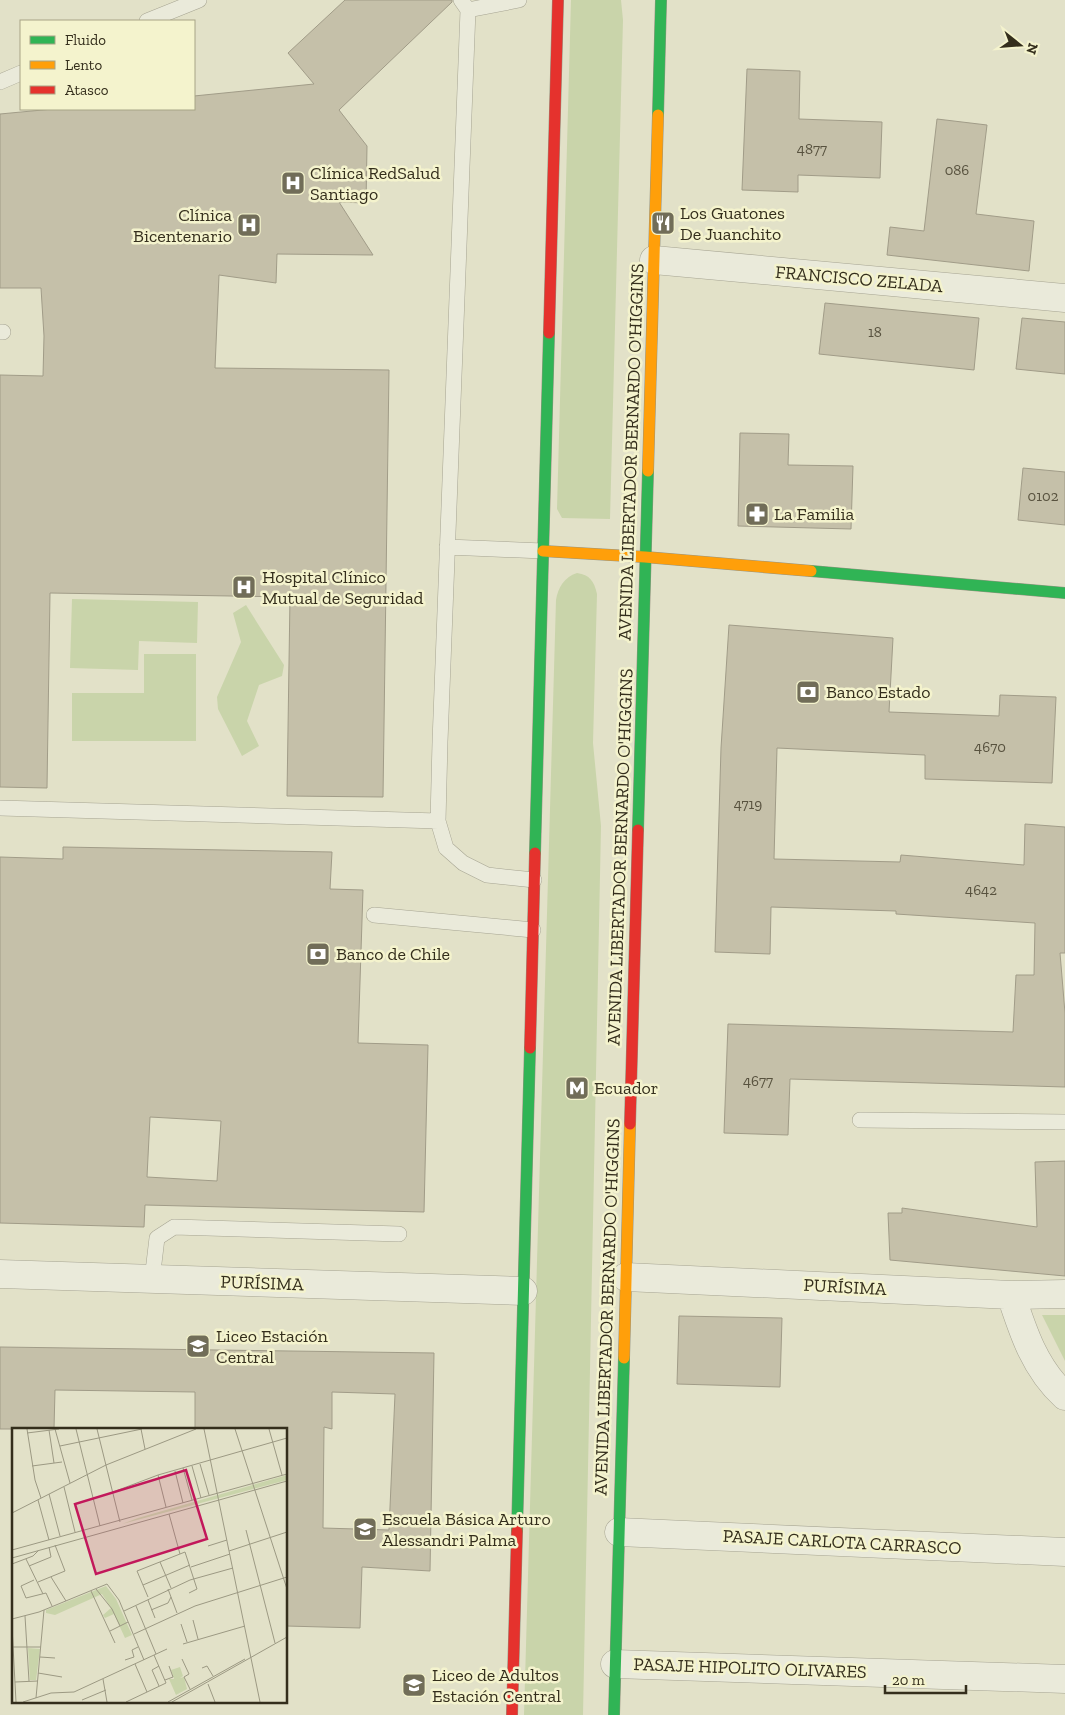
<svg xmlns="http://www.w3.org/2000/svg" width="1065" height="1715" font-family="'Zilla Slab',serif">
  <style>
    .green { fill: #c9d4aa }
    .building { fill: #c5c0a9; stroke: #a19c88; fill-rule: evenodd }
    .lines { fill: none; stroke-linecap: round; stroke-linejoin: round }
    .lane-casing { stroke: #a6a492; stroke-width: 16 }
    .street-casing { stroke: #a6a492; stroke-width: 29 }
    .fast-casing { stroke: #969482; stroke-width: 12 }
    .slow-casing { stroke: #969482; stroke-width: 12 }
    .jam-casing { stroke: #969482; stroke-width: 12 }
    .lane { stroke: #eaeada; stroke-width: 15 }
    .street { stroke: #eaeada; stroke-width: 28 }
    .fast { stroke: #30b455; stroke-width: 11 }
    .slow { stroke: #ff9f0a; stroke-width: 11 }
    .jam { stroke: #e5322d; stroke-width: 11 }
    .labels { text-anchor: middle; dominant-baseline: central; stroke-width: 5; stroke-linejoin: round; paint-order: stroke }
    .number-label { font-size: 15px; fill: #58523f }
    .poi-label { font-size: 18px; fill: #342e1c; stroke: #f4f3cd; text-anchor: start }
    .street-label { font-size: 18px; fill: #342e1c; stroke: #f4f3cd }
    .inset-road { fill: none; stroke: #9c9983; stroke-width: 1 }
    .view { fill: #c2185b; fill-opacity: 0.15; stroke: #c2185b; stroke-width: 2.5 }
    .inset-edge { fill: none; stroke: #342e1c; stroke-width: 2.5 }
  </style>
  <rect width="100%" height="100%" fill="#e2e1c8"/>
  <path class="green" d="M571,0h50l2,20 -13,499 -48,-1 -5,-9z
    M577,573c13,2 17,8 20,21l-4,149 8,83 -18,889h-59l32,-1115c2,-12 8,-23 21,-27z
    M72,599l126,3 -1,41 -58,-2 -1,29 -68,-2z
    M246,605l38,60 -2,11 -23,9 -12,36 12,25 -17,10 -24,-47 -1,-12 24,-55 -8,-29z
    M144,654h52v87h-124v-48h72z
    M1042,1315h23v46z"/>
  <path class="building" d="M345,0h107v2l-113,108 28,36 -1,57 -27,-1 34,53 -96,-1 -1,29 -57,-8 -4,93 174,2 -6,427 -96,-1 3,-199 -240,-4 -3,195 -47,-1v-412l43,1 1,-40 -3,-48h-41v-174l53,-5h141v-13l120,-12 -26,-31z
    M747,69l53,2 -1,48 83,3 -2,56 -82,-3v17l-56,-2z
    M937,119l50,6 -11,89 58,7 -5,50 -142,-16 3,-28 34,4z
    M825,303l154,15 -5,52 -155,-16z
    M1022,318l43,4v52l-49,-5z
    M740,433l49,1 -1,31 65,1 -2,63 -113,-3z
    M1023,468l42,4v53l-47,-5z
    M729,625l164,13 -4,74 110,4 1,-21 56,2 -4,86 -127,-4v-24l-148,-7 -3,111 126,3 1,-7 123,10 1,-41 40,3v126h-5l5,60v74l-275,-8 -2,56 -64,-2 4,-109 285,8 3,-57h18l1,-52 -139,-9v-3l-125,-4 -1,47 -55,-2 6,-204z
    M63,847l269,5 -2,37 33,1 -5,153 70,2 -4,167 -279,-7 -1,22 -144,-4v-366l63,2zM150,1117l71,4 -4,60 -70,-4z
    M1065,1161v115l-175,-16 -2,-47h14v-5l135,19 -2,-65z
    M679,1316l103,2 -2,69 -103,-3z
    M0,1347l434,6 -4,218 -68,-4 -2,61 -74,-2v-197h-91v-37l-140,-2 -1,39h-54zM332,1392l63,2 -6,136 -66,-2 1,-101 8,2z"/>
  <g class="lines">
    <g class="lane-casing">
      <path id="lane" d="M461,0l7,10 -28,732 -2,79 8,27 17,15 24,12 47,5
        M468,10l51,-10
        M147,21l52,-21
        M0,82l21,-9
        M0,332h3
        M447,547l96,4
        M0,808l438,13
        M374,915l159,15
        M860,1120l205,2
        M152,1280l5,-42 17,-11 225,7"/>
    </g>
    <g class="street-casing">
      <path id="street" d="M654,260l411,38
        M0,1274l523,17
        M626,1277l385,18 54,-1
        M1011,1295c12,37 24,74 54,101
        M619,1532l446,20
        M615,1664l450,15"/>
    </g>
    <g class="fast-casing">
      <path id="fast" d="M658,115l3,-115
        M811,571l254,22
        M638,830l10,-359
        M535,853l14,-520
        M517,1531l13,-483
        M614,1715l10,-357"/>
    </g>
    <g class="slow-casing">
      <path id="slow" d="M648,471l10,-356
        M543,551l102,6 166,14
        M624,1358l6,-234"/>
    </g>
    <g class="jam-casing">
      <path id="jam" d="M549,333l9,-333
        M530,1048l5,-195
        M630,1124l8,-294
        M512,1715l5,-184"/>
    </g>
    <use href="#lane" class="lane"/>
    <use href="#street" class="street"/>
    <use href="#fast" class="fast"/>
    <use href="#slow" class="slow"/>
    <use href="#jam" class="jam"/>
  </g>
  <defs>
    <g id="hospital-square" transform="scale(1.25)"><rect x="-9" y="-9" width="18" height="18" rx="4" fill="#716d58" stroke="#f4f3cd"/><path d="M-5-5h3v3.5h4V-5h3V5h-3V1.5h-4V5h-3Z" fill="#fff"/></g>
    <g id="restaurant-square" transform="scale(1.25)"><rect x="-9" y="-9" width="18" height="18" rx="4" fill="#716d58" stroke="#f4f3cd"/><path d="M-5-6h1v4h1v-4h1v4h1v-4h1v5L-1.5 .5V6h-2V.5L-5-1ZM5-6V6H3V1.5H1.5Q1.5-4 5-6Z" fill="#fff"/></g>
    <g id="pharmacy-square" transform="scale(1.25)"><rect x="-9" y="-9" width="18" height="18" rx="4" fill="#716d58" stroke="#f4f3cd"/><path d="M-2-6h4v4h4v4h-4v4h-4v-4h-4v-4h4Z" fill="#fff"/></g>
    <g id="bank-square" transform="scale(1.25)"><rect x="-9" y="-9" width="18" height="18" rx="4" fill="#716d58" stroke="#f4f3cd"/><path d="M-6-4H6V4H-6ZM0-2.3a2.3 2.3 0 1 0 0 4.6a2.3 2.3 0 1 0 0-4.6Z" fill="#fff"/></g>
    <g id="metro-square" transform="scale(1.25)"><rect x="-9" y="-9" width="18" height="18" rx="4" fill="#716d58" stroke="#f4f3cd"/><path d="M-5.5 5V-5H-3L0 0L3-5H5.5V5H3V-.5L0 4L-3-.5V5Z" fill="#fff"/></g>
    <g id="school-square" transform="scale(1.25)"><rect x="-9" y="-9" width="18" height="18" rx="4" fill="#716d58" stroke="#f4f3cd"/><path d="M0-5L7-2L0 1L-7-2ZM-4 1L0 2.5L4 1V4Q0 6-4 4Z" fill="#fff"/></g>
  </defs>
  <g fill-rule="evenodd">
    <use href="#hospital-square" x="293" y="183"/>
    <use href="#restaurant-square" x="663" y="223"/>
    <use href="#hospital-square" x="249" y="225"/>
    <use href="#pharmacy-square" x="757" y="514"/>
    <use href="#hospital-square" x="244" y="587"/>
    <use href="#bank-square" x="808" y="692"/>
    <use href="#bank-square" x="318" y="954"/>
    <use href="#metro-square" x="577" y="1088"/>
    <use href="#school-square" x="198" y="1346"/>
    <use href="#school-square" x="365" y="1529"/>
    <use href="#school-square" x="414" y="1685"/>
  </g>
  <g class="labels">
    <g class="number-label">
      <text x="812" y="149">4877</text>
      <text x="957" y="170">086</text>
      <text x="875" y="332">18</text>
      <text x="1043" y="496">0102</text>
      <text x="990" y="747">4670</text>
      <text x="748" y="804">4719</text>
      <text x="981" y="890">4642</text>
      <text x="758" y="1081">4677</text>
    </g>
    <g class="poi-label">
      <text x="310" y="173">Clínica RedSalud<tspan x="310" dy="21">Santiago</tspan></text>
      <text x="680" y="213">Los Guatones<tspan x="680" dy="21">De Juanchito</tspan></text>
      <text x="232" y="215" text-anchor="end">Clínica<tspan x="232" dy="21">Bicentenario</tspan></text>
      <text x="774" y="514">La Familia</text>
      <text x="262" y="577">Hospital Clínico<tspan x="262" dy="21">Mutual de Seguridad</tspan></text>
      <text x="826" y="692">Banco Estado</text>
      <text x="336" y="954">Banco de Chile</text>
      <text x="594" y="1088">Ecuador</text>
      <text x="216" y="1336">Liceo Estación<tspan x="216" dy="21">Central</tspan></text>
      <text x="382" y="1519">Escuela Básica Arturo<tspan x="382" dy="21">Alessandri Palma</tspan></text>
      <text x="432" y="1675">Liceo de Adultos<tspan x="432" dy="21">Estación Central</tspan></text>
    </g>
    <g class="street-label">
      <text transform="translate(859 279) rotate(5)">FRANCISCO ZELADA</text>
      <text transform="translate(631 452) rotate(-88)">AVENIDA LIBERTADOR BERNARDO O'HIGGINS</text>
      <text transform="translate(620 857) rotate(-88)">AVENIDA LIBERTADOR BERNARDO O'HIGGINS</text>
      <text transform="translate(262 1283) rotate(2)">PURÍSIMA</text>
      <text transform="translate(845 1287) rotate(3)">PURÍSIMA</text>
      <text transform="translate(607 1307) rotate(-88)">AVENIDA LIBERTADOR BERNARDO O'HIGGINS</text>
      <text transform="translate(842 1542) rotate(3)">PASAJE CARLOTA CARRASCO</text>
      <text transform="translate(750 1668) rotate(2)">PASAJE HIPOLITO OLIVARES</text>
    </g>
  </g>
  <g transform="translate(12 1428)">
    <rect width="275" height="275" fill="#e2e1c8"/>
    <path d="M275,47v5l-165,44 16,-6zM94,158l10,13 16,36 -7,3 -11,-24 -9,4 -2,-3 8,-7 -9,-14 -47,21 -9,-2v-3zM16,220l12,1 -4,31h-6zM168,239l3,9 -3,2 4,-1 3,12 -11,6 -7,-16h5l-3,-9z" fill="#c9d4aa"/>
    <path class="inset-road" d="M15,1l8,51 6,18M43,1l15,54M64,1l24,97M85,1l23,93M129,1l4,20M192,1l56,273M223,1l52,160M257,1l13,46M37,2l5,33M15,5l32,-4M48,18l82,-17M188,36l9,31M20,38l30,-4M180,38l9,32M171,40l9,32M163,43l8,32M146,47l8,32M52,59l11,45M101,64l45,-17 129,-37M37,66l11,42M26,72l11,40M0,85l94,-48 90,-36M157,86l11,40M234,102l29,113M196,118l19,-6M0,122l275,-76M217,123l58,-19M0,130l275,-77M14,131l17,35M148,134l11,26M0,136l21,-8 6,-6M17,138l22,-9 -2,-10M179,139l39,-13M39,149l15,24M22,152l-13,6 5,12 20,-5 6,13M26,154l27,-11 -10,-26M131,157l47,-20M84,161l16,20 8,17M156,161l9,24M79,163l24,52M136,169l-11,-26 48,-19 12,37 -8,4M136,172l7,18M124,178l20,48M139,182l17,-7 3,-6M112,183l66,-31 43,-12M13,188l4,65M0,191l27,-7 68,-28 12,16 25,60M181,192l5,19M169,196l6,18M0,199l4,75M98,203l18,-9M122,206l61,-28 92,-29M171,216l62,-18M1,219h28M28,229l15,1M170,231l7,15 -5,3 6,12M113,232l9,-3 -2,-7 6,-3M123,236l12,28M147,238l-7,4 7,16M190,240l5,-2 6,10M26,245l24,4M91,251l4,23M153,252l8,-3 -4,-11M3,254l23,-1M196,256l7,18M24,270l8,-88M70,272l24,-10M11,274l28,-9 23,-1 93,-43M114,274l40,-19 -12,-28M156,274l77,-43M160,274l115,-65"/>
    <path class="view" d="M174,42l21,69 -111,35 -21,-70z"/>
    <rect width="275" height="275" class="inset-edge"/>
  </g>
  <rect x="20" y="20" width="175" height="90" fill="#f4f3cd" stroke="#a7a486"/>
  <rect x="30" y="36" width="25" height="8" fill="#30b455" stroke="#a7a486"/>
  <text x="65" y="45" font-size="15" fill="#342e1c">Fluido</text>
  <rect x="30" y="61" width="25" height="8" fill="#ff9f0a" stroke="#a7a486"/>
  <text x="65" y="70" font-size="15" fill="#342e1c">Lento</text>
  <rect x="30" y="86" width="25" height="8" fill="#e5322d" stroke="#a7a486"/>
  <text x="65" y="95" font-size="15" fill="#342e1c">Atasco</text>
  <g transform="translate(1020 45) rotate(107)" stroke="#f4f3cd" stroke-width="4" paint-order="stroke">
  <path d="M0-4L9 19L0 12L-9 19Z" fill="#342e1c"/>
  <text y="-8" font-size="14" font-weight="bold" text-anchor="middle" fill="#342e1c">N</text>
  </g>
  <path d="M885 1685v8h81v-8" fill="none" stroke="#342e1c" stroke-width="2.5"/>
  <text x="892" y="1685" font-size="15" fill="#342e1c" stroke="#f4f3cd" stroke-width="4" paint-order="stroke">20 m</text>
</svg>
